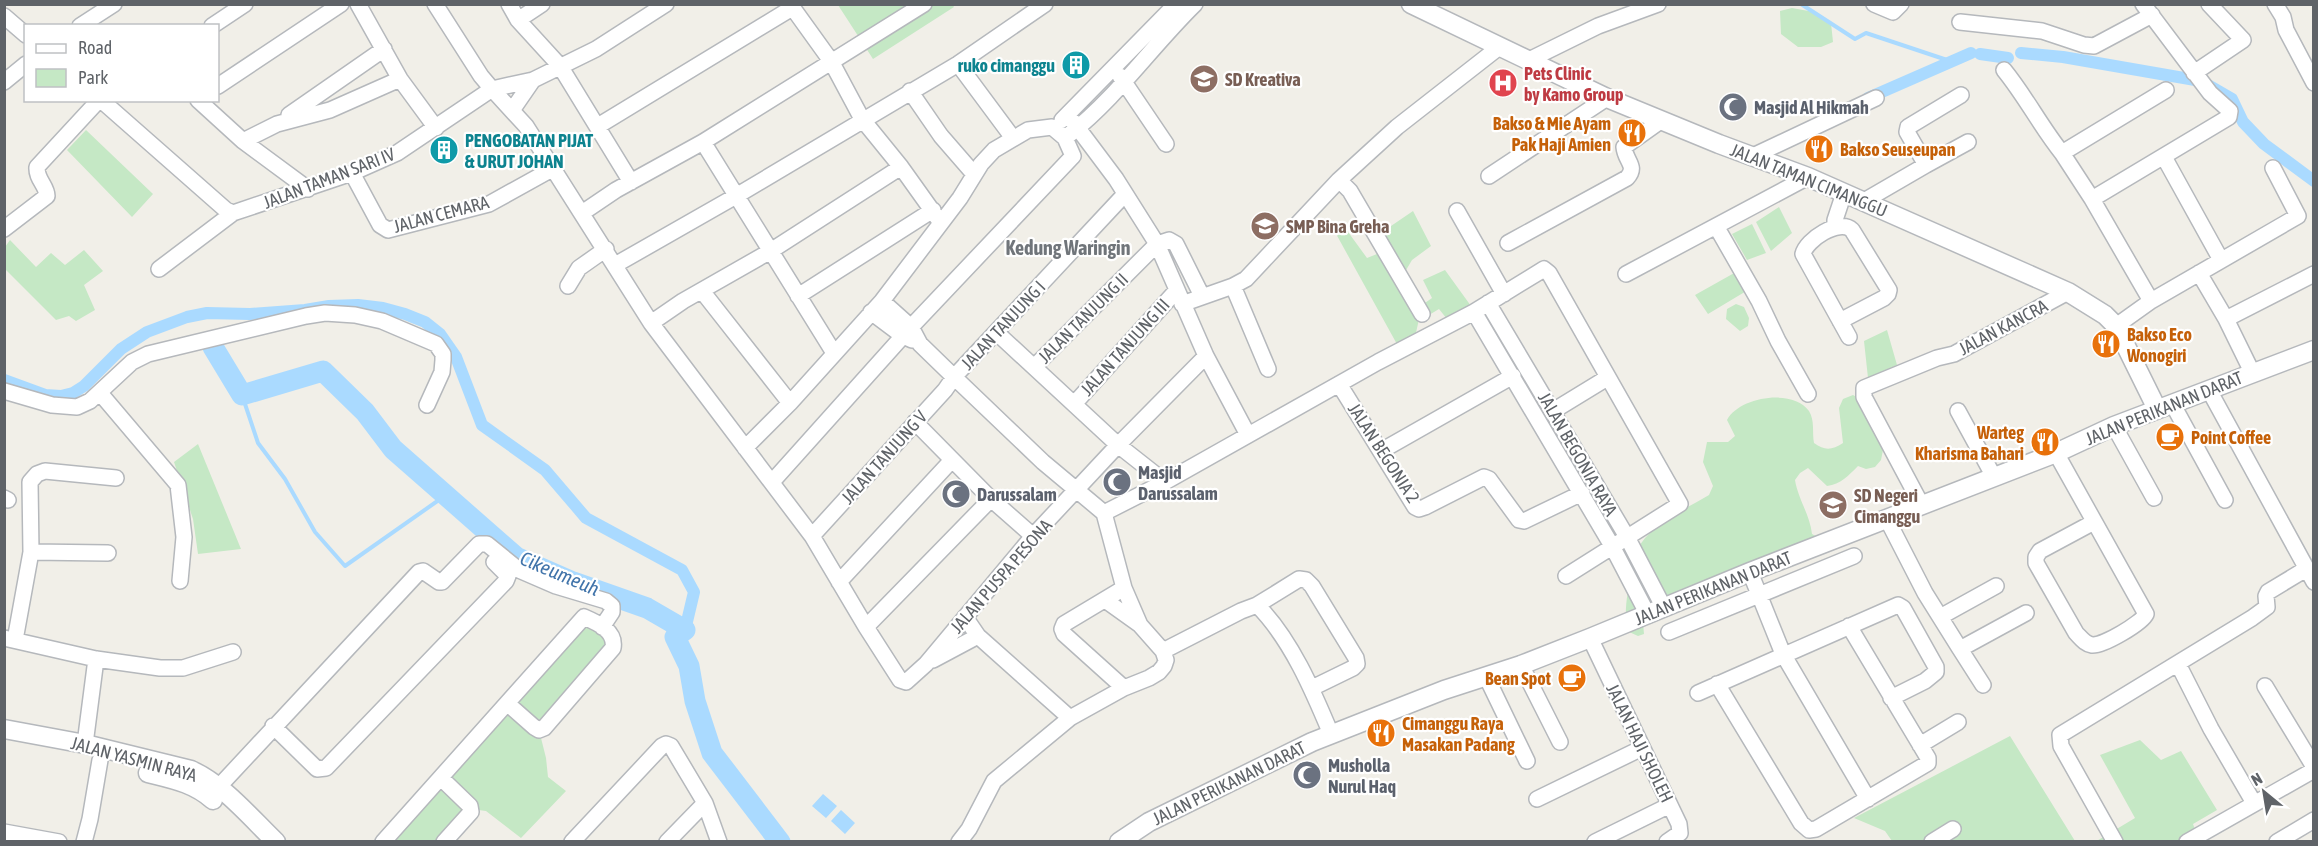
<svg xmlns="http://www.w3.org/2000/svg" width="2318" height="846" font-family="'Asap Condensed',sans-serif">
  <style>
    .green { fill: #c5e8c5 }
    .water { fill: #aadaff }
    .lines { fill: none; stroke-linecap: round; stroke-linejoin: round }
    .stream { stroke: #aadaff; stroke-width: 4 }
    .canal { stroke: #aadaff; stroke-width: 12 }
    .river { stroke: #aadaff; stroke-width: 21 }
    .minor-casing { stroke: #b5b8bc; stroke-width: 18 }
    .tertiary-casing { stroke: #b5b8bc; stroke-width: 21 }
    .minor { stroke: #fff; stroke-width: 15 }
    .tertiary { stroke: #fff; stroke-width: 18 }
    .labels { text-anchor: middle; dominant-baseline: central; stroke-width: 4.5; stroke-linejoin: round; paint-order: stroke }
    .culture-label { font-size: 18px; font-weight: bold; fill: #0d838f; stroke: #fff; text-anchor: end }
    .health-label { font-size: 18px; font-weight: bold; fill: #be3a42; stroke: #fff; text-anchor: start }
    .education-label { font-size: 18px; font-weight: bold; fill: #785e54; stroke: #fff; text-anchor: start }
    .worship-label { font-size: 18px; font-weight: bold; fill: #5b616d; stroke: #fff; text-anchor: start }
    .food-label { font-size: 18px; font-weight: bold; fill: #c56008; stroke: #fff; text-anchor: start }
    .street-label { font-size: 18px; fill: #5f6368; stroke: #fff }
    .neighbourhood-label { font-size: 20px; font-weight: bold; fill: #70757a; stroke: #fff }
    .water-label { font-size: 20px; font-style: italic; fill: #4174aa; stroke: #fff }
  </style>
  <rect width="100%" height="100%" fill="#f1efe8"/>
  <path class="green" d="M952,4l2,3 -81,52 -35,-54z
    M1792,8l22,4 17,11 2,19 -12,5h-23l-17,-13 -1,-23z
    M86,130l67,64 -21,23 -65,-67z
    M1779,207l13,26 -21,18 -15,-29z
    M1413,211l18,35 -19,14 -16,27 13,-3 13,21 10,-7 -9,-18 22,-10 26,36 -24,13 -8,-10 -10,6 -7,-9 -7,31 -17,9 -63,-114 8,-7 24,33 10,-4 -6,-20 20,-8z
    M1752,224l14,29 -19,7 -15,-26z
    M10,240l26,27 15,-14 14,12 19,-15 19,21 -19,14 11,25 -19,11 -7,-5 -13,4 -51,-51v-22z
    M1736,272l12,18 -40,24 -13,-19z
    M1736,304l8,3 5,11 -1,8 -8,5 -14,-12 1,-10z
    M1887,330l10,35 -29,13 -4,-37z
    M1853,395l9,5 21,50 -2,10 -6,7 -9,2 -8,-3c-10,10 -17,18 -31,20l-19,-18 -8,5 -5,7c3,19 15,35 17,54l11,6 -180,83 1,11 -6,2 -11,-5c-3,-20 0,-41 6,-60l6,9 8,-5 -10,-24c11,-26 49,-42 72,-56l4,-9 -10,-24 4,-20h21l7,-6 -8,-16c12,-23 66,-32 82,-9 6,10 3,21 5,32 11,8 18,7 29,0l-4,-35 4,-9z
    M198,444l43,105 -43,5 -5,-35 -19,-57z
    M584,617l30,22 -75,91 7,28 2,19 18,14 -45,47 -35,-27 -15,-2 -29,32 -59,1z
    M2010,736l65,105h-183l-7,-10 -31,-13z
    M2140,740l21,20 20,-9 36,59 -24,14 6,17 -104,1 40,-24 -35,-63z"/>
  <path class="water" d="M823,794l14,12 -11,12 -14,-12z
    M841,810l14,13 -10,11 -14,-13z"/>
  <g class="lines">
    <path class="stream" d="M1801,4l54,35 11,-6 84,28
      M242,395l16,48 27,36 30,53 30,34 101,-71"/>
    <path class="canal" d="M2021,53l42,4 138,24 31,18 11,23 21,22 50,37
      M1980,54l28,4
      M1868,98l103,-45
      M4,380l41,15 16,1 12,-3 11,-7 37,-37 26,-17 40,-15 20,-4 43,1 55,-4 24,-4 29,-1 25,3 22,6 20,8 15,12 16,23 26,68 63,45 41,48 96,52 12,22 -9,38"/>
    <path class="river" d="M213,347l29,48 81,-24 42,41 28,37 123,108 57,25 74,26 38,22 -10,7 14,29 6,35 17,52 68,89"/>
    <g class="minor-casing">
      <path id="minor" d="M358,4l42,75 36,49
        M435,4l46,72 11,13 41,-9
        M509,4l9,16 42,46 71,116
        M790,4l41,57 31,58 39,48 40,56
        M1874,4l19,8 8,-8
        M2275,4l8,13 3,13 28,53
        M4,16l22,19
        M518,20l24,-16
        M1960,22l82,9 42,14 10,1 58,-31
        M80,26l34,-22
        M212,26l33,-22
        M1527,61l71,-35 60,-22
        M958,64l55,74
        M2004,70c22,27 37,57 58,83
        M2194,73l49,-33 -34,-36
        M1120,76l46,68
        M4,82l22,-18
        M218,86l123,-82
        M910,91l31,45 33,38
        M101,100l125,110 7,3
        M198,100l45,41 65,48
        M513,109l20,-29 63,-31 70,-45
        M289,115l95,-66
        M1068,115l48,64 41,65 49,112 42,79
        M1062,120l114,-116
        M598,126l194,-118
        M1070,134c47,-37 82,-88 125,-130
        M243,141l34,-17 53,-14 70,-31
        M703,142l131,211
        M1753,156l123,-58
        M2164,157l57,103
        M1926,165l42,-23
        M352,173l28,52 8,5 101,-26 65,-36
        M1489,176l118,-78
        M1339,180l11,11 72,123
        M2092,199l137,-82 1,-6 -20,-18 -67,-89
        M1864,201l62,-36 -19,-33 1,-5 53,-32
        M1457,211l47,83
        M582,213l34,-23 87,-48 221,-138
        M1716,226l43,75 19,40 30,53
        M1835,227v-7l9,-27
        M4,229l43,-33c0,-10 -11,-17 -10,-29l62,-67
        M1508,243l119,-65c11,-12 -2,-17 -3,-31l38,-27
        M615,265l121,-69 222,-132 87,-60
        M159,269l74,-56 119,-40 45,-20 95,-64 34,37 125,197 161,213 54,91 34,53 6,2 20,-18 107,-128 85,-91 88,-89
        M2199,273l27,46 26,53
        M1626,274l182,-97
        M568,286l11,-18 27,-19
        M1233,286l35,83
        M702,291l88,112
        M798,296l135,-86
        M882,301l29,26 9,17 34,33 89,85 61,51
        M2151,301l-59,-102 -30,-46 104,-63
        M1488,303l139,234 37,71
        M1182,304l51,-18 13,-7 93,-99 58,-53 101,-79
        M871,312l32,24 9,4
        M1474,312l138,234 36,69
        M2226,319l88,-45
        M1840,321l44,-23 4,-4 1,-4 -37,-60c-13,-12 -46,10 -49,24l46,83
        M651,323l32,-22 86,-49 132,-85
        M2116,326l35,-25 147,-85 -25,-48
        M997,333l121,112 47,37
        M1035,366l122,-122 12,-4 7,4 26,52
        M1339,384l76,123 4,2 6,-2 59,-30 5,2 30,41 5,1 58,-28
        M2209,390l105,192
        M4,391l48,14 25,2 13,-6 42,-39 16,-8 158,-38 19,-3 30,2 27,6 54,23 7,10v6l-1,12 -15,33
        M100,393l78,92 6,52 -4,44
        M1075,403l101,-112
        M2172,403l53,97
        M1553,411l54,-33
        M1958,411l36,66
        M915,422l76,77 42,37
        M2114,426l40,72
        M745,448l45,-45 92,-102 78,-103 21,-34 13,-14 34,-20 24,-3 13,11 8,18 -162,171 -139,155
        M1381,451l132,-75
        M2056,453l90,161c-4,9 -43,32 -54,31 -7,-1 -11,-7 -16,-12l-40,-70v-6l4,-6 54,-29
        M4,498l4,2
        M1921,504l-57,-107v-9l73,-30 17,-4 114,-62
        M1104,513l61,-31 213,-120 96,-50 70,-43 5,4 131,231 -114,72
        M1887,519l38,74 35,56 66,-36
        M812,536l133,-146 9,-13 171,-183
        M31,552l77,1
        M1750,572l33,82 85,145
        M839,582l113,-122
        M1124,588l-60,36 -2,5 2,5 60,54
        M1105,600l35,25
        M1257,605l42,-26 7,1 6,6 44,72 1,6 -4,4 -41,20
        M965,617l13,19 92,82
        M1940,617l56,-31
        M866,627l125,-128
        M1669,632l185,-76
        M4,638l92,21 64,9h23l50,-16
        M1590,638l89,186 1,9 -13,9
        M15,640l16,-88 -1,-70 7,-8 8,-3 71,7
        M1960,649l23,36
        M1163,651l78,-40 16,-6c34,34 56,86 74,129
        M933,660l45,-24
        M2178,664l33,65 43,74
        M1521,665l39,77
        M1486,676l41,85
        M1717,684l84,139 8,7 7,-1 112,-66v-5l-79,-132
        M2265,686l49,81
        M1698,693l200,-88 5,3 33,59v5l-11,9 -34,17
        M273,726l44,43 9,-1 180,-187 2,-5 -14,-14
        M85,744l11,-85
        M1920,745l38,-23
        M441,778l29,28 1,6 -27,30
        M212,794l207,-222 4,-1 16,11h3l37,-38h8l32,26 37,16 50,15 6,5v6l-10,15
        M1537,799l105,-51
        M4,832l55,10
        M84,842l6,-23 10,-59
        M383,842l201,-225c14,6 32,14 29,31l-69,80 -5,2 -5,-3 -26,-23
        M572,842l90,-96 4,-2 5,2 34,57 14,39
        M667,842l38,-39
        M959,842l10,-13 25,-48 76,-63 54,-30 25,-10 10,-6 5,-6 2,-6 -3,-9 -23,-26 -16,-37 -20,-75
        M1595,842l75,-37
        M1932,842l21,-13
        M2115,842l-54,-96 -1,-11 192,-117 15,-11 -1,-11 2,-4 38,-23
        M2187,842l127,-72
        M2277,842l37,-22"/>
    </g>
    <g class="tertiary-casing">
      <path id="tertiary" d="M1411,4l196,94 112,46 89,33 260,115 37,23 11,11 41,83
        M4,729l81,15 106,26c33,15 59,47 85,72
        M148,773c24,6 46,10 65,27
        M1119,842l30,-20 163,-80 132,-52 77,-25 69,-27 160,-66 306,-119 58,-27 200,-76"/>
    </g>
    <use href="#minor" class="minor"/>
    <use href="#tertiary" class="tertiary"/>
  </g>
  <defs>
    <g id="building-disc" transform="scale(1.5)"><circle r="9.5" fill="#0f9aa8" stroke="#fff"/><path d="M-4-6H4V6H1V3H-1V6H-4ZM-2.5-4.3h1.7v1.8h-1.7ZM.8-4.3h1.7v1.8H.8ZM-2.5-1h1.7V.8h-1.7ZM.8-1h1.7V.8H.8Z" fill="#fff"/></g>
    <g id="school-disc" transform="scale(1.5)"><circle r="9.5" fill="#8d6e63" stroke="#fff"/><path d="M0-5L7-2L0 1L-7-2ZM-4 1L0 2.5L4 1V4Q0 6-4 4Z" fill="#fff"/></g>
    <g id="hospital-disc" transform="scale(1.5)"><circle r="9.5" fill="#e0444e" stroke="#fff"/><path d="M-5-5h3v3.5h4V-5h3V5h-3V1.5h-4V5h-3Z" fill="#fff"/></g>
    <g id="mosque-disc" transform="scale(1.5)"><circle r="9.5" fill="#6b7280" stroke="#fff"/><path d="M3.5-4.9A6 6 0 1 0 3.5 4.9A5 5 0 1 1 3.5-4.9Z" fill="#fff"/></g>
    <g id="restaurant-disc" transform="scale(1.5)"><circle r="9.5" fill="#e8710a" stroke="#fff"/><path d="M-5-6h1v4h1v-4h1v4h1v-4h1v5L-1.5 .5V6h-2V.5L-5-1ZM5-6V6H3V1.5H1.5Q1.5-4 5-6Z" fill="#fff"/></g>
    <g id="cafe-disc" transform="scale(1.5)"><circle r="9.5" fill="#e8710a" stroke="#fff"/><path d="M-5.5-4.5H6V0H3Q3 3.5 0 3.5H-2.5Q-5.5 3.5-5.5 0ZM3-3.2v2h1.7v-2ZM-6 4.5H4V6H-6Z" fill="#fff"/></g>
  </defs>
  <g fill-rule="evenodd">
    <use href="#building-disc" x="1076" y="65"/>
    <use href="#school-disc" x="1204" y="79"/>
    <use href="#hospital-disc" x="1503" y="83"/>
    <use href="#mosque-disc" x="1733" y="107"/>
    <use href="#restaurant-disc" x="1632" y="133"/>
    <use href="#restaurant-disc" x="1819" y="149"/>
    <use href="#building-disc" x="444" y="150"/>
    <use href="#school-disc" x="1265" y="226"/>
    <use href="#restaurant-disc" x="2106" y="344"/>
    <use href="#cafe-disc" x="2170" y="437"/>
    <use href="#restaurant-disc" x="2045" y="442"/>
    <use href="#mosque-disc" x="1117" y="482"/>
    <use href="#mosque-disc" x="956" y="494"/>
    <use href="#school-disc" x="1833" y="505"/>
    <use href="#cafe-disc" x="1572" y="678"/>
    <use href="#restaurant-disc" x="1381" y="733"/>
    <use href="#mosque-disc" x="1307" y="775"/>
  </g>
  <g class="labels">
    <g class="culture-label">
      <text x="1055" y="65">ruko cimanggu</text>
      <text x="465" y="140" text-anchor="start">PENGOBATAN PIJAT<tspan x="465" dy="21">&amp; URUT JOHAN</tspan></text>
    </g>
    <g class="health-label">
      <text x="1524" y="73">Pets Clinic<tspan x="1524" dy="21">by Kamo Group</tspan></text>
    </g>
    <g class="education-label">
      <text x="1225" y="79">SD Kreativa</text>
      <text x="1286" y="226">SMP Bina Greha</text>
      <text x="1854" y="495">SD Negeri<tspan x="1854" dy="21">Cimanggu</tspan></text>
    </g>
    <g class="worship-label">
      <text x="1754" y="107">Masjid Al Hikmah</text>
      <text x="1138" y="472">Masjid<tspan x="1138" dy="21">Darussalam</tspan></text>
      <text x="977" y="494">Darussalam</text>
      <text x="1328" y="765">Musholla<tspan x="1328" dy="21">Nurul Haq</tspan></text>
    </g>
    <g class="food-label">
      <text x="1611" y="123" text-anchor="end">Bakso &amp; Mie Ayam<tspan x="1611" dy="21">Pak Haji Amien</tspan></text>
      <text x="1840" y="149">Bakso Seuseupan</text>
      <text x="2127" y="334">Bakso Eco<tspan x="2127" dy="21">Wonogiri</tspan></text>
      <text x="2024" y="432" text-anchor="end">Warteg<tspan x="2024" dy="21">Kharisma Bahari</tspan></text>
      <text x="2191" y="437">Point Coffee</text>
      <text x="1551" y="678" text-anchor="end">Bean Spot</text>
      <text x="1402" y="723">Cimanggu Raya<tspan x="1402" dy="21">Masakan Padang</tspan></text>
    </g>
    <g class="street-label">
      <text transform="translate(329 178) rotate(-21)">JALAN TAMAN SARI IV</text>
      <text transform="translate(1809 180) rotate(22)">JALAN TAMAN CIMANGGU</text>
      <text transform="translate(441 214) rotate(-15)">JALAN CEMARA</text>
      <text transform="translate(1083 318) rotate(-45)">JALAN TANJUNG II</text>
      <text transform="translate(1003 325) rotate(-47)">JALAN TANJUNG I</text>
      <text transform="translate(2003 327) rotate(-28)">JALAN KANCRA</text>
      <text transform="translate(1125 347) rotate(-48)">JALAN TANJUNG III</text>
      <text transform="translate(2164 408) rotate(-22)">JALAN PERIKANAN DARAT</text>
      <text transform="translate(1384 453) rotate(57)">JALAN BEGONIA 2</text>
      <text transform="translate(1578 454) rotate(60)">JALAN BEGONIA RAYA</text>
      <text transform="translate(884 457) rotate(-48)">JALAN TANJUNG V</text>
      <text transform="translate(1001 576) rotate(-49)">JALAN PUSPA PESONA</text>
      <text transform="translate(1713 588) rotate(-22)">JALAN PERIKANAN DARAT</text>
      <text transform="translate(1640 743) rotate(64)">JALAN HAJI SHOLEH</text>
      <text transform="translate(134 759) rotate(15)">JALAN YASMIN RAYA</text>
      <text transform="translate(1229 783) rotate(-26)">JALAN PERIKANAN DARAT</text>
    </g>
    <g class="neighbourhood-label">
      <text x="1068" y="247">Kedung Waringin</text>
    </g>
    <g class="water-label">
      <text transform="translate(560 573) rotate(23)">Cikeumeuh</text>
    </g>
  </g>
  <rect width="2318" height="846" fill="none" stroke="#5f6368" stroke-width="12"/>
  <rect x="24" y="24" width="195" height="78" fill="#ffffff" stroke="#bfc1c3" stroke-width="1.5"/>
  <rect x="36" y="44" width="30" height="9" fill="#ffffff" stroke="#bfc1c3" stroke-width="1.5"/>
  <text x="78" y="54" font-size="18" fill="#5f6368">Road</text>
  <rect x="36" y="69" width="30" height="18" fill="#c5e8c5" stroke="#bfc1c3" stroke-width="1.5"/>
  <text x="78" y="84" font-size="18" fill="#5f6368">Park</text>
  <g transform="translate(2264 792) rotate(330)" stroke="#ffffff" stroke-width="4.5" paint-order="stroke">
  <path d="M0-4.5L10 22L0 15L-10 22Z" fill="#5f6368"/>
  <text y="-9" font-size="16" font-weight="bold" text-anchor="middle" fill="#5f6368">N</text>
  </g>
</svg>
